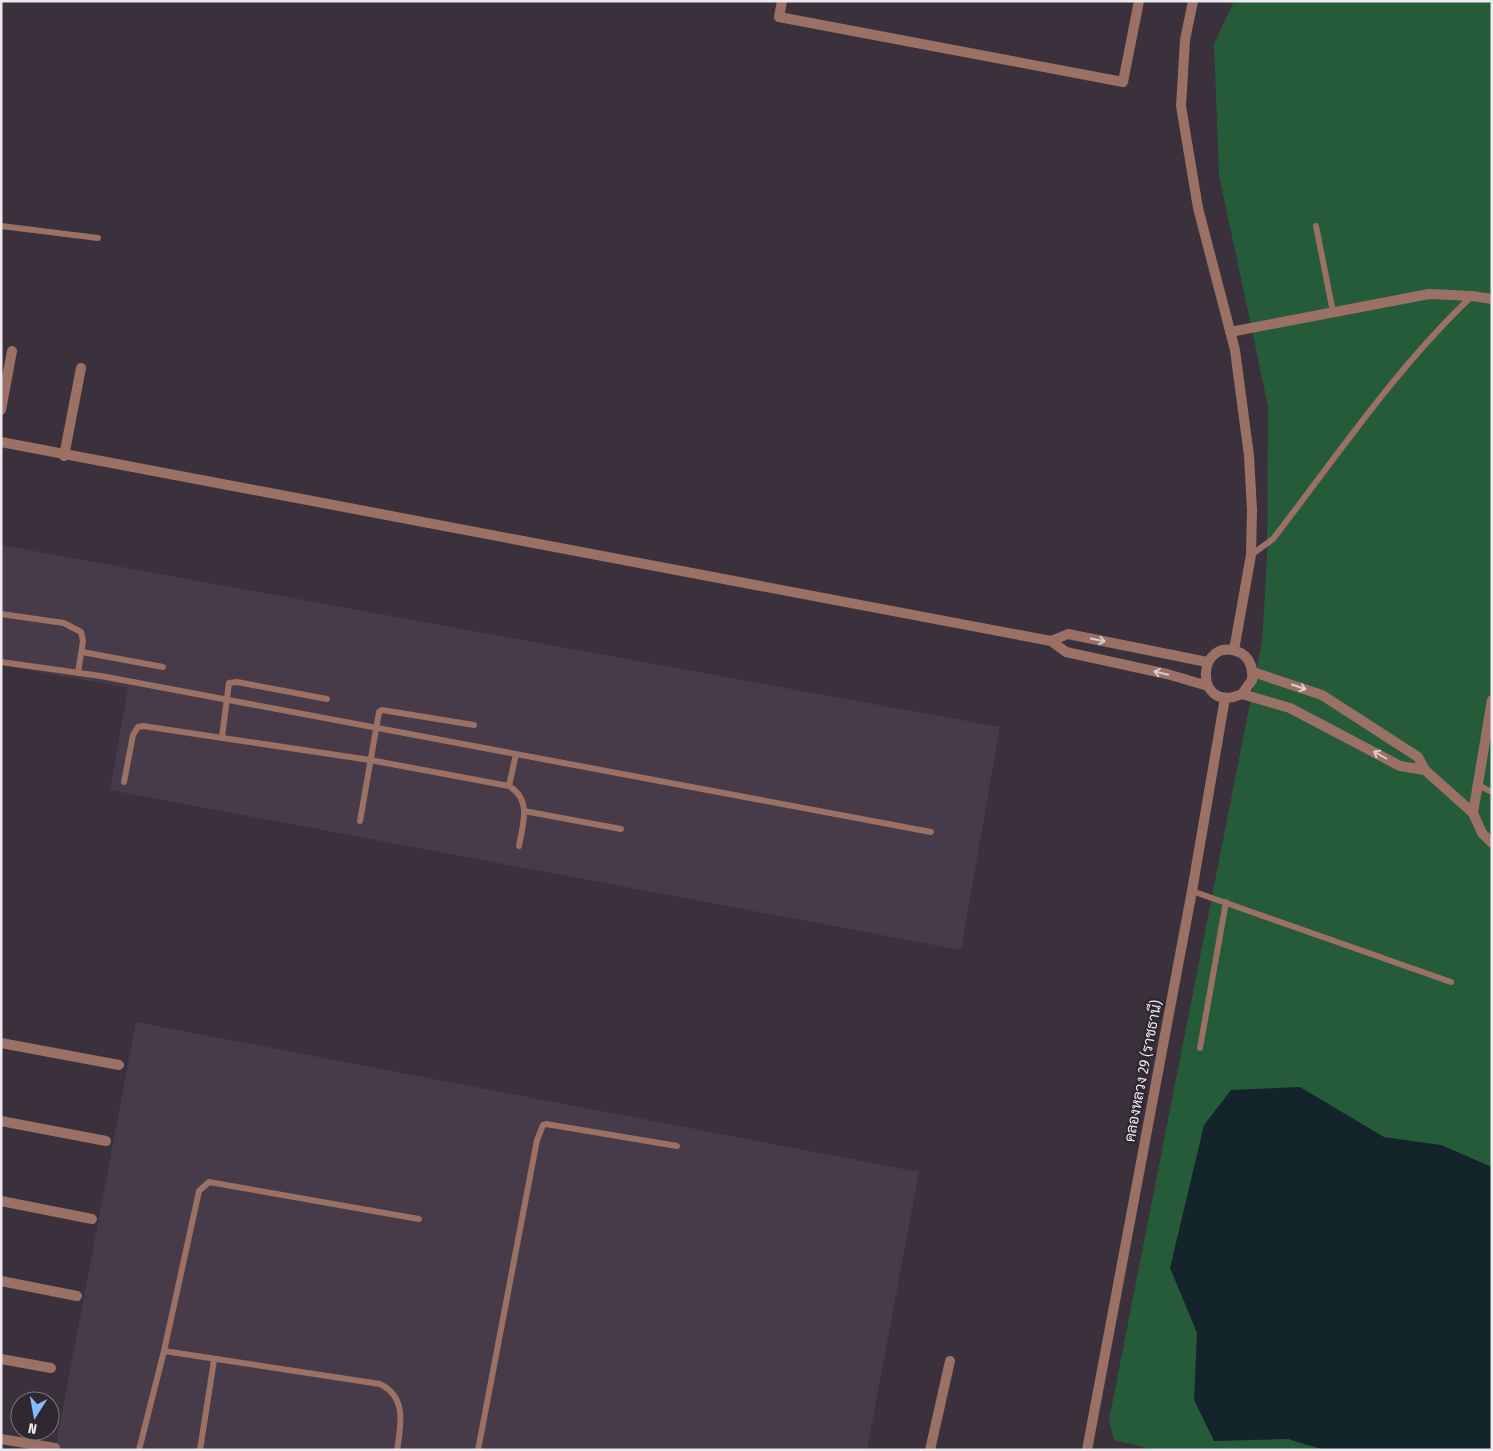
<svg xmlns="http://www.w3.org/2000/svg" width="1493" height="1451" font-family="'Fira Sans Condensed',Sarabun,sans-serif">
  <style>
    .built { fill: #473b49 }
    .green { fill: #265b3a }
    .water { fill: #13252a }
    .lines { fill: none; stroke-linecap: round; stroke-linejoin: round }
    .lane { stroke: #9b7065; stroke-width: 6 }
    .street { stroke: #9b7065; stroke-width: 10 }
    .oneway { stroke: #d9cacc }
    .labels { text-anchor: middle; dominant-baseline: central; stroke-width: 5; stroke-linejoin: round; paint-order: stroke }
    .street-label { font-size: 15px; fill: #eee8ef; stroke: #302831 }
  </style>
  <rect width="100%" height="100%" fill="#3a313c"/>
  <path class="built" d="M1,545l999,182 -39,223 -851,-160 18,-102 -127,-23z
    M136,1022l783,150 -52,278h-812z"/>
  <path class="green" d="M1234,1h258v1449h-336l-42,-10 -5,-20 153,-778 5,-83 1,-153 -49,-231 -5,-131z"/>
  <path class="water" d="M1300,1087l84,50 57,8 51,22v283h-168l-36,-11 -74,2 -20,-41 3,-67 -27,-65 34,-143 27,-35z"/>
  <g class="lines">
    <path class="lane" d="M1,226l97,12
      M1316,226l17,86
      M1251,555l22,-16c64,-83 123,-171 199,-243
      M1,614l63,9 17,9 2,9 -5,32
      M82,652l81,15
      M1,662l100,14 830,156
      M222,737l7,-54 8,-1 90,17
      M124,782l9,-47 5,-8 5,-1 227,34 139,26c23,14 14,37 10,60
      M1478,785l14,7
      M509,786l7,-32
      M524,811l97,18
      M360,821l19,-109 3,-2 92,15
      M1192,891l259,91
      M1200,1048l26,-146
      M164,1351l35,-160 10,-9 210,37
      M139,1450l25,-99 216,33c27,13 21,41 17,66
      M200,1450l14,-90
      M478,1450l59,-310 6,-15 3,-1 131,22"/>
    <path class="street" d="M782,1l-3,16 344,65 16,-81
      M1193,1l-8,39 -4,66 17,102 37,142 14,106 3,54 -1,45 -17,95
      M1230,332l199,-38 43,2 20,3
      M1,410l11,-59
      M1,442l1050,199 15,11 101,22 41,12
      M64,456l17,-88
      M1051,641l17,-7 139,28
      M1253,672l69,23 96,62 7,13 48,43 9,20 10,10
      M1242,694l10,-14c1,-10 -1,-21 -11,-27 -45,-21 -49,63 1,41l48,14 110,58 25,4
      M1473,813l19,-113
      M1,1043l118,22
      M1,1121l105,20
      M1,1201l91,18
      M1,1281l76,15
      M1,1359l50,9
      M1,1439l54,9
      M930,1450l20,-89
      M1087,1450l105,-559 33,-193"/>
  </g>
  <defs><path id="oneway-shaft" d="M-6 0H5M1.5-3L5.5 0L1.5 3" fill="none" stroke-width="1.6" stroke-linecap="round" stroke-linejoin="round" transform="scale(1.25)"/></defs>
  <g class="oneway">
    <use href="#oneway-shaft" transform="translate(1098 640) rotate(12)"/>
    <use href="#oneway-shaft" transform="translate(1161 673) rotate(-167)"/>
    <use href="#oneway-shaft" transform="translate(1299 687) rotate(19)"/>
    <use href="#oneway-shaft" transform="translate(1380 755) rotate(-150)"/>
  </g>
  <g class="labels">
    <g class="street-label">
      <text transform="translate(1143 1071) rotate(-79)">คลองหลวง 29 (ราชธานี)</text>
    </g>
  </g>
  <rect width="1493" height="1451" fill="none" stroke="#eee8ef" stroke-width="5"/>
  <g transform="translate(35 1416) rotate(191)"><circle r="24" fill="#302831" stroke="#7c757d"/>
  <path d="M0-4L9 19L0 12L-9 19Z" fill="#88bbfc"/>
  <text y="-8" font-size="14" font-weight="bold" text-anchor="middle" fill="#eee8ef">N</text>
  </g>
</svg>
